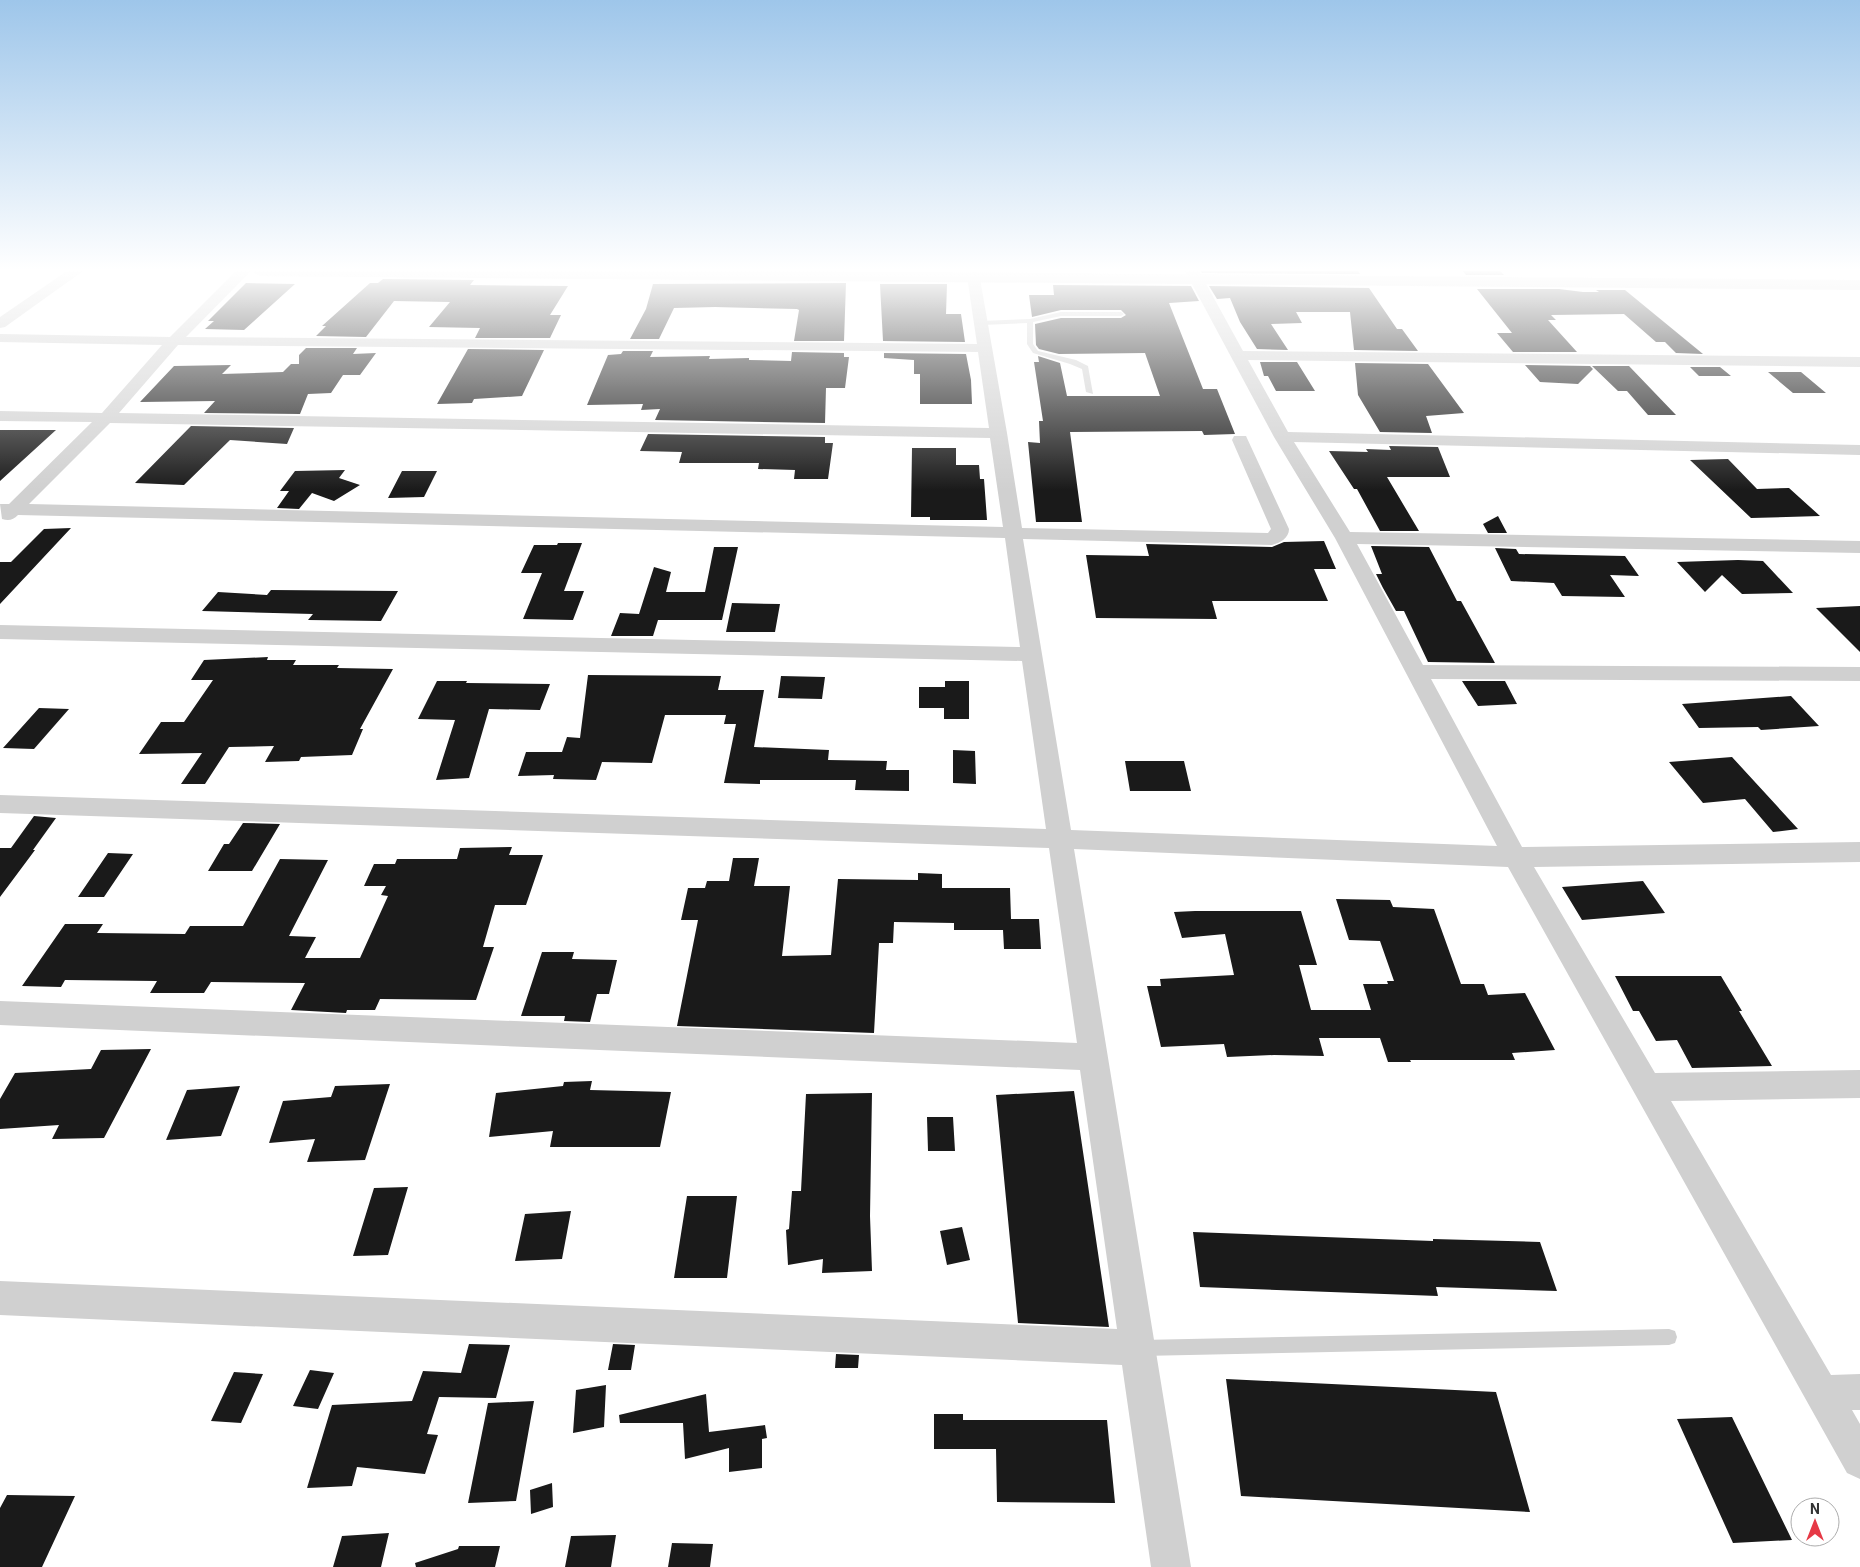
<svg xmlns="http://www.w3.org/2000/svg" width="1860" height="1567" font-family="Roboto,sans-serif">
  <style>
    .building { fill: #1a1a1a }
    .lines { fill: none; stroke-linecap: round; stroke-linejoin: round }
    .service { fill: #d0d0d0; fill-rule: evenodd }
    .minor { fill: #d0d0d0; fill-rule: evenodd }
    .tertiary { fill: #d0d0d0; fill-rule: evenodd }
  </style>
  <rect width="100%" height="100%" fill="#fff"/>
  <path class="building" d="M1201,271h157l2,3 -158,-1z
    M1463,271h37l4,4h-38z
    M383,279l91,1 -4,5 98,1 -18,29h11l-11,23h-75l5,-10 -51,-1 21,-25 -56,-1 -28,36 -50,-1 10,-10h-4l48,-43h8z
    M246,283l49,1 -51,46 -39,-1 9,-8h-6z
    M846,283l-2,58h-50l5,-31 -2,-1 -82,-2 -41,1 -15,31h-29l16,-30 7,-25z
    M880,284h67l-1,30h15l4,28 -82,-1z
    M1053,285l138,1 8,15 -30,2 34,86h14l18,45 -31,1 -2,-4 -132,1 12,90h-46l-8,-80 12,1 -1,-22h4l-9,-59h5l-1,-6 22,7 7,33h93l-15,-43 -86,1 -20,-5 -3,-4 -1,-21 26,-6h60l5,-3 -5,-5h-60l-29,7 -3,-22h25z
    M1209,286l160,2 28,41h5l16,22 -64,-1 -4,-38h-54l6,11 -31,1 17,26 -31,-1 -17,-27 -10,-24 -13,1z
    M1477,289h82l24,3h16l-3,-2h29l78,64 -27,-1 -11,-11h-9l-32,-28 -73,1 5,5h-8l29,32h-64l-16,-19h15z
    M306,348h51l-4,6 23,-1 -16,22h-17l-12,18 -23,1 -8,20 -96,-1 11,-12 -75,1 34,-36 57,-1 -9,9 61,-2 8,-8h8v-9z
    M468,349l76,1 -22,46 -48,3 -2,4 -35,1z
    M623,351h30l-3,6 60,-1 -1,3 40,-1v2l42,1 1,-9 52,1v4h5l-4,31h-19l-1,35 -170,-3 5,-11 -19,1 2,-6 -56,1 21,-50 13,-1z
    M884,353l82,1 5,26 1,24h-52v-30h-6v-14l-30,-2z
    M1260,362h37l18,29h-39l-8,-15h-4z
    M1355,363l73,1 36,49 -38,3 6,17 -52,-1 -22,-37z
    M1525,365l65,1 3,3 -15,15 -38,-2z
    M1592,366h37l47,49h-28l-21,-24h-9z
    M1690,367h30l11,9h-32z
    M1768,372h33l25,21h-33z
    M191,426l103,2 -7,16 -57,-4 -46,45 -49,-2z
    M0,430h56l-56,51z
    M648,434l177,3v6h8l-5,36h-34l1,-9 -37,-1 1,-6h-80l3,-11 -42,-1z
    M1389,446l49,1 12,30h-63l32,54h-39l-23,-42h-3l-25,-38 39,1 -2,-3 25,1z
    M912,448h44v17h23l1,14h4l3,41h-57v-3h-19z
    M1728,459l29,30 32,-1 31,28 -69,2 -61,-58z
    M345,470l-6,8 21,7 -26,16 -22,-8 -13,16 -22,-1 12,-17h-9l15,-20z
    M402,471h35l-13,26 -36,1z
    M1498,516l9,17h-19l-5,-9z
    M71,528l-71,76v-42h11l33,-33z
    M1324,541l12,28h-22l14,32h-116l5,18 -121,-1 -10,-63 63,1 -3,-12 126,3 12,-5z
    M558,543h24l-18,48h20l-11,29 -50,-1 19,-46h-21l13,-28h23z
    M1371,546l58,1 28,54h4l34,62 -67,-1 -24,-51h-8l-13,-23 -7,-14h6z
    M714,547h24l-16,73h-64l-5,16h-42l9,-23 19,1 15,-47 17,5 -5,20h39z
    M1495,548l21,1 3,5 106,2 14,20 -29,-1 15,22 -63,-1 -8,-13 -43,-2z
    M1738,560l25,1 30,32 -51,1 -20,-19 -17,17 -28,-30z
    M271,590l127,1 -17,30 -73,-1 5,-6 -111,-3 16,-19 49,3z
    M732,603l48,1 -5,28h-49z
    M1860,606v46l-44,-44z
    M268,657l-1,3h29l-3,5h46l-2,3 56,1 -33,60h3l-11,26 -51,2 -2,4 -34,1 9,-16 -45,1 -24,37h-24l21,-31 -63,1 22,-32h23l29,-42h-22l13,-20z
    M588,675l133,1 -3,14h46l-10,57 75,3 -1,10 59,1 -1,9h23v21l-54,-1 1,-10h-96v4l-36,-1 12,-59h-12l2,-9h-61l-13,48 -50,-1 -6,18 -43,-1 1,-4 -36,1 8,-24h36l5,-15 13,1z
    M781,676l44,1 -3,22 -44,-1z
    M437,681h30l-1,2 84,1 -10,26 -51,-1 -20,69 -33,2 19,-60 -37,-1z
    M945,681h24v38h-25v-11h-25v-21h26z
    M1462,681h43l12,23 -39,2z
    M1791,696l28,30 -58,4 -3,-3 -59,1 -17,-24z
    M39,708l30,1 -35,40 -31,-1z
    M953,750l22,1 1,33 -23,-1z
    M1732,757l66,72 -25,3 -28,-33 -42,4 -34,-41z
    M1125,761h59l7,30h-61z
    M34,816l22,2 -23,32h2l-35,47v-49h11z
    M243,823l37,1 -28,47h-44l16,-27h5z
    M512,847l-3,8h34l-17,50h-31l-12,42h11l-18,53 -96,-1 -5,11h-28l-1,3 -55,-3 14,-27 -94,-1 -7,11h-54l7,-12 -92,-1 -4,7 -39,-1 43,-62h38l-6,9 88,1 5,-8h53l37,-67 48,1 -39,76 27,1 -11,21h55l28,-62 -7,-1 5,-9h-22l10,-22h21l2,-5h60l3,-11z
    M108,853l25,1 -29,43h-26z
    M733,858h26l-5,28h36l-8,70 49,-1 7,-76 80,1v-7l24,1v14h68l1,31h28l2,30h-37l-1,-19h-49v-7l-60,-1 -1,21h-14l-5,90 -197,-7 21,-106h-17l7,-32h17l2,-7h22z
    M1643,881l22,32 -83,7 -20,-33z
    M1336,899l54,1 3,7 41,2 27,75h23l4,11 37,-2 30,57 -43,3 3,7h-105l1,2h-23l-8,-24h-61l5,18 -50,-1 -47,2 -3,-13 -63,3 -14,-61h14l-1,-7 74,-4 -9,-41 -43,4 -8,-26 21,-1h106l16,54h-18l12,45h60l-8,-26h25l-1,-3h7l-14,-40 -31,-1z
    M542,952h32l-2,7 45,1 -8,34h-12l-7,28 -26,-1 1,-5h-44z
    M1615,976h106l21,35h-3l33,55 -80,2 -15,-28 -21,1 -17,-30h-6z
    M151,1049l-47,89 -52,1 7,-14 -59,4v-30l15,-26 76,-4 10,-19z
    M592,1081l-2,9 81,2 -11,55h-110l3,-16 -64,6 7,-44 67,-7 1,-4z
    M390,1084l-25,76 -58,2 8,-23 -46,4 14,-42 48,-4 4,-11z
    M240,1086l-19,50 -55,4 21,-50z
    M1074,1091l35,236 -91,-4 -22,-228z
    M872,1093l-2,123 2,55 -50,2 1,-14 -35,6 -2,-35 3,-1 3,-38h9l5,-97z
    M927,1117h26l2,34h-27z
    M408,1187l-20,68 -35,1 21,-68z
    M687,1196h50l-10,82h-53z
    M571,1211l-9,48 -47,2 10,-47z
    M962,1227l8,33 -23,5 -7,-34z
    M1193,1232l240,9v-2l107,3 17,49 -121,-4 2,9 -238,-9z
    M469,1344l41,1 -14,53 -57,-1 -12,37 11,1 -13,39 -68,-7 -5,19 -45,2 25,-83 80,-4 11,-30 38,2z
    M613,1344l22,1 -4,25h-23z
    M836,1354l23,1 -1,13h-23z
    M310,1370l24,3 -16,36 -25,-3z
    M234,1372l29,2 -22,49 -30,-2z
    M1226,1379l270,13 34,120 -289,-16z
    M606,1385l-2,42 -31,6 3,-43z
    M706,1394l3,38 56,-7 2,13 -5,1v29l-33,4v-24l-44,11 -2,-36h-63l-1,-8z
    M534,1401l-18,100 -48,2 20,-100z
    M934,1414h29v6h144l8,83 -118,-1 -1,-53h-62z
    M1732,1417l60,123 -59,3 -56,-124z
    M552,1483l1,24 -22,7 -1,-24z
    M7,1495l68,1 -33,71h-42v-59z
    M389,1533l-8,34h-48l9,-31z
    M616,1535l-5,32h-46l6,-31z
    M672,1543l41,1 -3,23h-42z
    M459,1546h41l-5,21h-79l-1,-4 43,-14z"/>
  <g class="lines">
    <path class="service" d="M1061,312h60l3,2 -3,2h-60l-28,6v22l5,7 38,9 12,6 5,28 -7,-2 -4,-23 -12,-5 -37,-11 -6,-9v-21l-46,2 -3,-2 3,-2 49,-2z
      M1669,1329l6,2 2,6 -2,6 -6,2 -528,11 -6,-2 -2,-6 2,-6 6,-2z"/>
    <path class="minor" d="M67,271h16l-78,56 -5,1v-11z
      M236,271h15l-65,66 791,7 -10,-68 7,-4 5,1 28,160 15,95 246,5 3,-4 -39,-89 2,-4h12l43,93c0,9 -9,14 -17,16l-249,-6 48,291 426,16 -162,-308 -61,-101 -89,-166h14l44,80 617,6v10l-612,-7 40,72 572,13v10l-566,-13 56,90 510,9v12l-503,-9 66,121 437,2v14l-429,-2 91,168 338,-5v20l-326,5 121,206 205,-3v28l-189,3 160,274 29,-1v36h-8l8,14v55l-13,-6 -339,-606 -434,-18 117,718h-40l-29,-202 -1122,-50v-34l1117,48 -37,-259 -1080,-45v-24l1077,42 -28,-195 -1049,-35v-18l1046,34 -24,-168 -1022,-22v-14l1020,22 -15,-109 -987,-23c-5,5 -9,6 -16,4l-2,-15h9l83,-82 -92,-1v-10l102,2 60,-68 -162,-3v-8l170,3zM178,345l800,7 11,76 -870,-15zM110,423l880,15 13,89 -974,-23z"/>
    <path class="tertiary" d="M253,271h546l1061,9v10l-1599,-14 -5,-2z"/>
  </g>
  <linearGradient id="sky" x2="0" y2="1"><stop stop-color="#9ec6ea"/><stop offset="0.55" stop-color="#fff"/><stop offset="1" stop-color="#fff" stop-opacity="0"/></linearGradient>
  <rect width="1860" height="490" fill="url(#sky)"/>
  <g transform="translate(1815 1522)"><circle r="24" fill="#ffffff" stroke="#adadad"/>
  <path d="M0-4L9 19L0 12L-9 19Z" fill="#e63946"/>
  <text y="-8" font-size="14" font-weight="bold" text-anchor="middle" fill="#333333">N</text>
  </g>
</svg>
